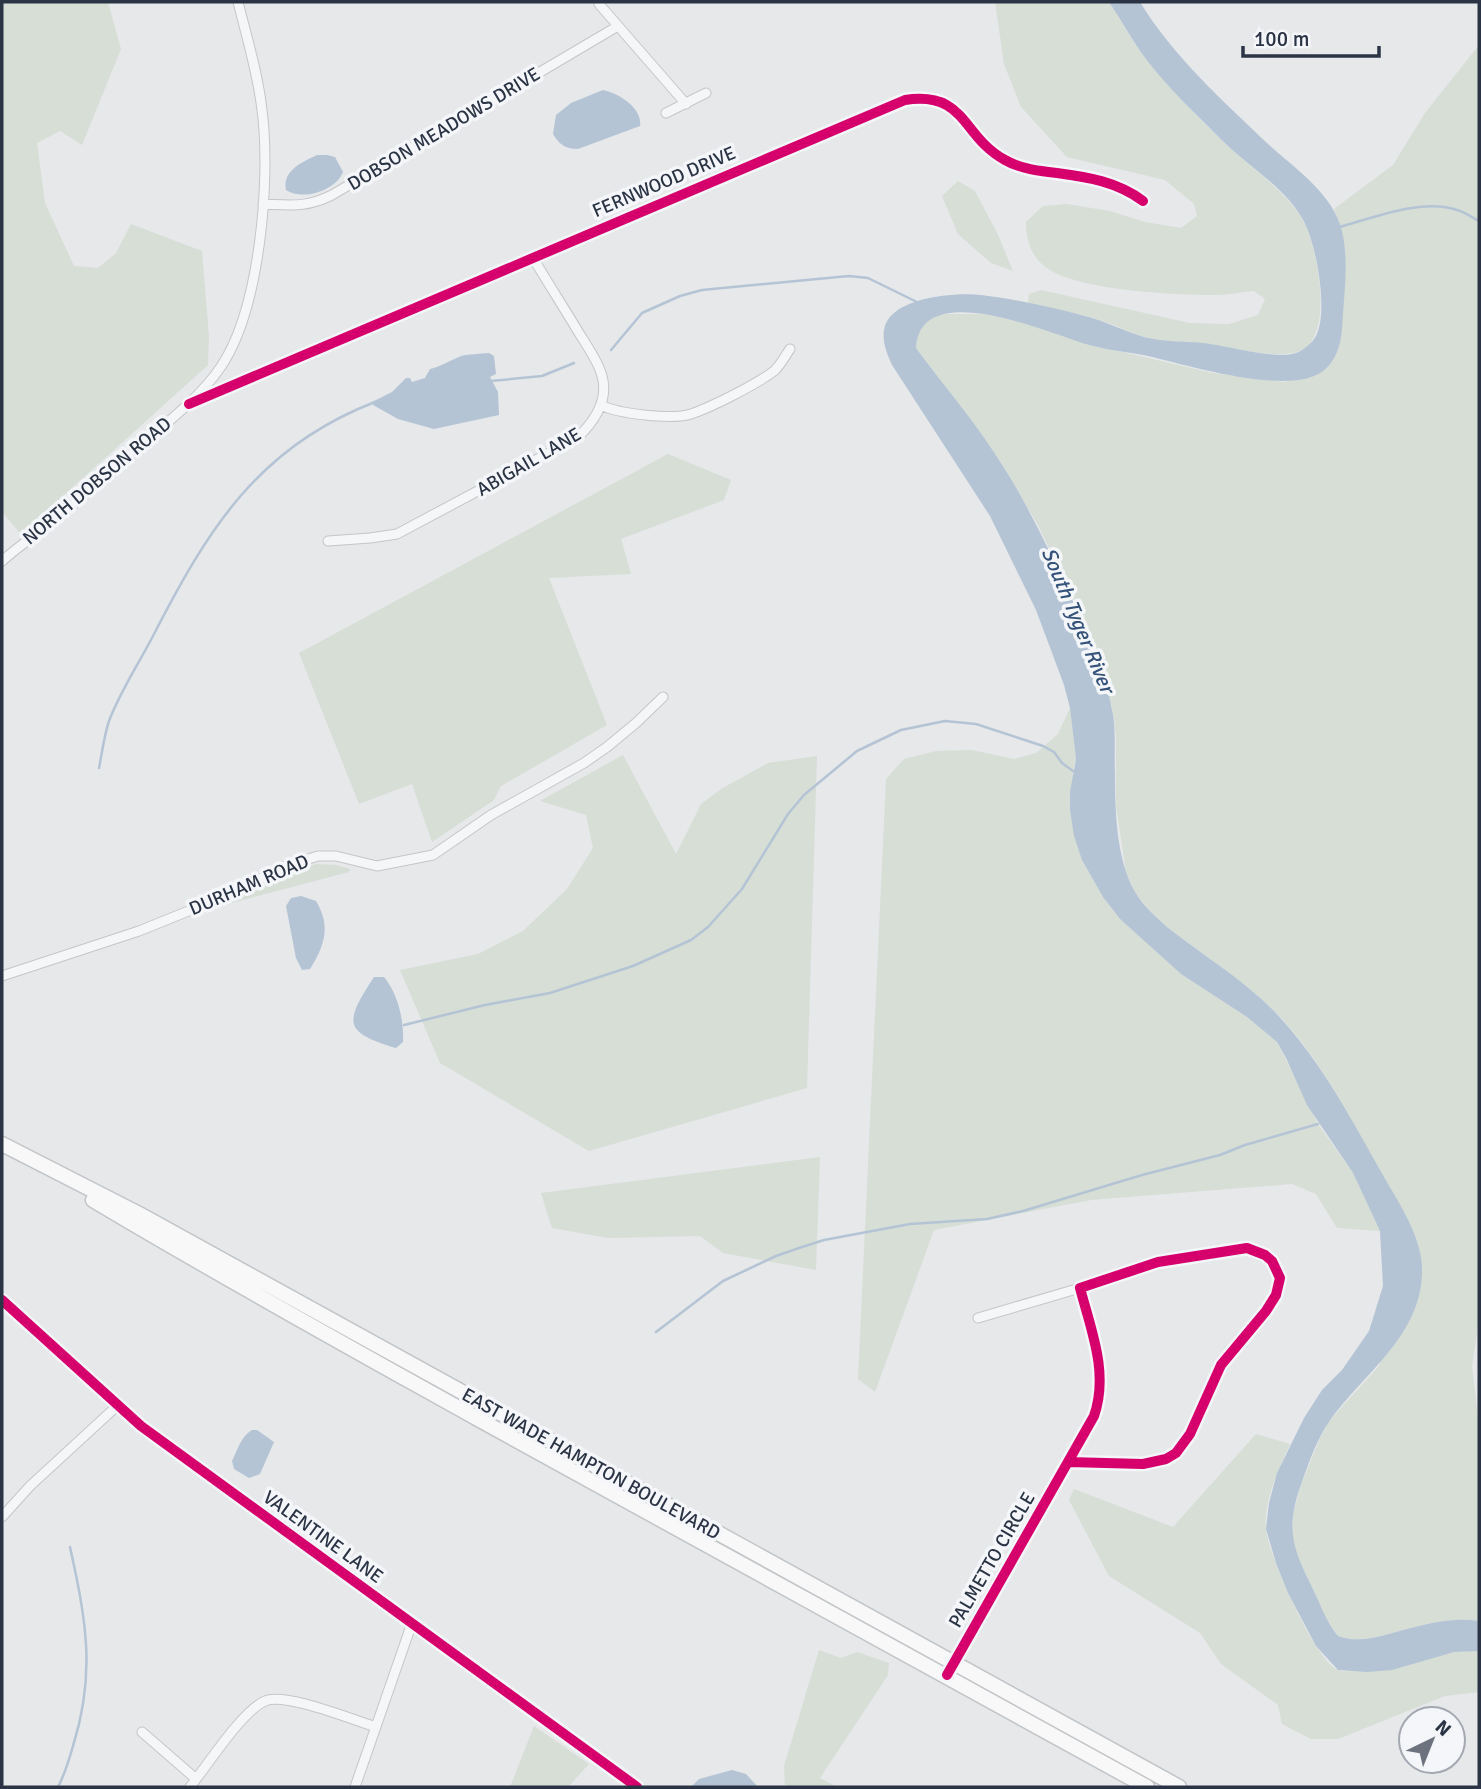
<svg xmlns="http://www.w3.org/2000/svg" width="1481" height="1789" font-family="Signika,sans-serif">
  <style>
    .green { fill: #d6ded6 }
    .water { fill: #b4c4d5 }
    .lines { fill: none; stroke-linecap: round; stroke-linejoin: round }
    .stream { stroke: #b4c4d5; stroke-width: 2.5 }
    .minor-casing { stroke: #c4c6c8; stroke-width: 11 }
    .primary-casing { stroke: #c2c5c8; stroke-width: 17 }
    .minor { stroke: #f5f6f7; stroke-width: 9 }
    .primary { stroke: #f8f8f8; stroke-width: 14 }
    .cycleway-casing { stroke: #f4f6f9; stroke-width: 15 }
    .cycleway { stroke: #d6006c; stroke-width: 10 }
    .labels { text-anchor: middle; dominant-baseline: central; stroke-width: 7; stroke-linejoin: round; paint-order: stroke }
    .street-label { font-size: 19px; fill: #2b3445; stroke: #f4f6f9 }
    .water-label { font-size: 21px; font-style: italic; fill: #34527a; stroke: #f4f6f9 }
  </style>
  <rect width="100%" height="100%" fill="#e6e8ea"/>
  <path class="green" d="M2,2h106l13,47 -39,96 -22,-14 -23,12 8,60 29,63 24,2 18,-15 15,-29 71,27 7,86 -1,28 -187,169 -19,-22z
    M995,2h114c11,16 20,34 31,49 26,35 60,68 91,98 23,21 51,40 69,66 17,25 39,132 -7,138 -26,4 -54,-4 -79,-8 -23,-4 -46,-2 -69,-8 -13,-3 -26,-11 -40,-15 -25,-9 -51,-13 -77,-18l1,-10 12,-4 149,33 39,1 29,-9 7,-16 -11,-8c-13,1 -26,4 -38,4 -39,0 -144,-4 -173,-30 -13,-11 -17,-27 -17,-43l17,-16 24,-2 43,7 35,11 36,6 16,-12 -3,-12 -29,-24 -98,-23 -46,-50 -17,-43z
    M1479,45v1275l-7,46 7,59v196c-19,-3 -41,0 -60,5 -26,5 -55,20 -81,10l-19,-29 -4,-14 -19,-38 -4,-18 1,-23 8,-29 19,-47 10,-18 49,-54 39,-121c-14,-34 -33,-66 -52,-99 -28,-49 -55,-101 -97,-140 -31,-29 -68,-53 -102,-79l-14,-12 -18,-22 -9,-21 -10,-66v-70l-4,-29 -15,-52 -10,-25 -48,-103 -39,-66 -84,-113 1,-13 8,-12 13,-9h45l41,8 64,22 125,29 71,9 49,-21 6,-13 3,-21 -2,-100 -6,-18 59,-44 32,-52z
    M958,181l17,10 23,44 15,36 -22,-8 -33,-29 -16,-38z
    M668,454l63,26 -7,20 -103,39 10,35 -82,4 58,147 -106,61 -7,14 -62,42 -20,-58 -53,20 -60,-151z
    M1070,708l6,51 -3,12 9,89 21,37 17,22 61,55 66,43 30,25 41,82 35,49 27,58 -43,-3 -21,-34 -24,-10 -201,16 -157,30 -59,162 -17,-13 28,-600 18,-20 32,-8 36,-1 42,9 22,-6 22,-19z
    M623,755l53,99 25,-50 20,-15 47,-26 49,-7 -10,332 -218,63 -149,-88 -40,-93 78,-16 45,-23 44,-42 26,-41 -7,-33 -46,-14z
    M316,864l20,1 14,4 -1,3 -121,32 -1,-2 69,-32z
    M820,1157l-4,113 -93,-17 -23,-17 -92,2 -56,-10 -11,-35z
    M1256,1434l34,10c-11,25 -27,57 -24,86 3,26 49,131 72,140 4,2 12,1 16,1 37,3 64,-12 99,-19 8,-1 18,-1 26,-1v41l-34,4 -107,43h-27l-29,-15 -4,-19 -57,-41 -21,-31 -91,-57 -40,-76 5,-11 99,38z
    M819,1650l22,8 16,-6 32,11 -1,12 -68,103 17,9h-52l-1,-21z
    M534,1726l55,38 -21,23h-58z"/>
  <path class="water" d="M1109,2h31c32,53 82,98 127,141 26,24 61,47 73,81 9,29 5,60 3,90 -1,21 -2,43 -20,57 -33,26 -136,-6 -175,-15 -20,-4 -42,-6 -62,-12 -37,-11 -166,-68 -170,4 28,38 60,75 85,115 27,42 48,87 69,132 18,38 36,78 43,120 3,20 1,38 2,58 0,38 1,85 20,119 8,14 21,25 32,35 34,27 74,51 105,82 47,48 78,108 111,166 15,27 38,60 39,92 2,68 -58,105 -93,155 -12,17 -19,38 -26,57 -17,46 -13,64 8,106 9,18 14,35 27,51 26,10 55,-5 81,-10 19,-5 41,-8 60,-5v30l-25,1 -62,18 -25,2 -29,-2 -22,-24 -28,-53 -12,-30 -10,-34 3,-26 8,-30 27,-55 18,-28 20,-20 27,-39 14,-45 -3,-55 -27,-58 -46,-68 -21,-47 -9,-16 -30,-25 -66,-43 -61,-55 -17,-22 -21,-37 -8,-24 -4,-26v-18l6,-33 -6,-51 -6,-23 -28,-75 -46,-94 -98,-151c-5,-11 -10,-23 -8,-35 5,-33 71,-38 97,-35 34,4 70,12 104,21 20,5 39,15 59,21 19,5 39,4 58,6 24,2 72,17 94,10 7,-2 17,-11 20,-17 13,-25 0,-95 -14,-118 -17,-29 -48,-48 -72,-70 -30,-30 -65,-62 -90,-97 -11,-16 -20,-33 -31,-49z
    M603,90c15,3 40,18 37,36l-62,23c-13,0 -19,-5 -25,-15l3,-19 15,-12z
    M317,155h10l8,2 8,15c-7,19 -41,29 -57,18 -4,-19 16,-28 31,-35z
    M489,353l5,3 2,18 -6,3 8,15 1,23 -65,14 -36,-10 -25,-14 1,-4 18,-9 14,-14h4l2,4 13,-4 5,-9c10,-2 21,-9 31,-13 8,-2 19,-2 28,-3z
    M301,896l15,5c15,25 9,44 -6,68l-8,1 -6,-12 -10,-52 5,-8z
    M374,977h10c14,17 20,43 19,65l-7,6c-53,-16 -52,-25 -22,-71z
    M252,1430h5l17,12 -14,32 -11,4 -15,-9 -2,-8c5,-10 9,-25 20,-31z
    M732,1770l14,4 12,13h-67l8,-8z"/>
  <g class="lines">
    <path class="stream" d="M1340,227c35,-10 85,-30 120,-16 6,2 13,7 19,10
      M611,350l31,-37 38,-17 22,-6 147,-14 19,2 51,25
      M491,381l51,-5 32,-13
      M99,768c3,-15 5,-32 10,-47 11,-29 30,-58 44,-85 55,-107 105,-189 222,-234
      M404,1025l81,-20 65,-12 83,-27 58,-26 17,-13 34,-38 46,-75 16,-19 53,-44 44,-21 44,-9 31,3 67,22 11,6 8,11 11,8
      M656,1332l67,-51 53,-25 26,-9 22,-7 86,-16 77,-5 36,-8 119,-36 78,-20 25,-10 73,-21
      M58,1787c7,-13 11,-27 15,-41 23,-73 13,-126 -3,-199"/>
    <g class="minor-casing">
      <path id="minor" d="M599,4l87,100
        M666,113l40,-20
        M263,204c28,1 43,4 69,-9l286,-169
        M189,404l716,-304c62,-9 56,36 100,60 16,9 34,11 52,13 31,4 61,9 86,28
        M601,405c17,9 72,15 90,9 21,-7 66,-30 83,-43 6,-5 11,-15 16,-22
        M328,541l42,-3 27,-4 180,-96c17,-16 32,-37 25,-62 -4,-15 -15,-30 -23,-43 -15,-25 -31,-50 -46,-75
        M2,561c16,-14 33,-26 50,-39 32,-25 62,-53 93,-80 26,-23 55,-45 75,-74 40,-57 51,-189 42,-258 -4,-36 -15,-72 -24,-108
        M2,976l137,-45 94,-38 50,-26 35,-11h18l41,10 56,-11 58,-40 93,-52 23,-16 29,-24 27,-26
        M2,1300l139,126 496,361
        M978,1318l102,-30
        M2,1517l28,-31 87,-80
        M947,1675l147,-259c15,-43 -3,-86 -14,-128l78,-26 89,-14 18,7 7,6 8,17 -4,17 -10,16 -45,54 -31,69 -14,19 -10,6 -23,5 -75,-2
        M142,1732l54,47
        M190,1787c17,-21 52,-76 75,-86 20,-9 88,19 111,26
        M355,1787l57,-164"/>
    </g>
    <g class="primary-casing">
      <path id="primary" d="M2,1144l137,70 1040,573
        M93,1200c127,76 256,147 385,219 223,123 446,245 669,368"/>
    </g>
    <use href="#minor" class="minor"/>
    <use href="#primary" class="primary"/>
    <g class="cycleway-casing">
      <path id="cycleway" d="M189,404l716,-304c62,-9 56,36 100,60 16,9 34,11 52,13 31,4 61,9 86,28
        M2,1300l139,126 496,361
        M947,1675l147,-259c15,-43 -3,-86 -14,-128l78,-26 89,-14 18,7 7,6 8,17 -4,17 -10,16 -45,54 -31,69 -14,19 -10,6 -23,5 -75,-2"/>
    </g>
    <use href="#cycleway" class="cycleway"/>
  </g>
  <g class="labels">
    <g class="street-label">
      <text transform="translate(444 129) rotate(-31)">DOBSON MEADOWS DRIVE</text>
      <text transform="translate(664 182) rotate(-23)">FERNWOOD DRIVE</text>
      <text transform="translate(529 462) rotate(-30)">ABIGAIL LANE</text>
      <text transform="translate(97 481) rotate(-40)">NORTH DOBSON ROAD</text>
      <text transform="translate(249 885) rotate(-23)">DURHAM ROAD</text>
      <text transform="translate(591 1464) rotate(29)">EAST WADE HAMPTON BOULEVARD</text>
      <text transform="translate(323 1537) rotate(36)">VALENTINE LANE</text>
      <text transform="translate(992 1560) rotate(-60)">PALMETTO CIRCLE</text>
    </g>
    <g class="water-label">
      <text transform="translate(1078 620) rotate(67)">South Tyger River</text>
    </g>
  </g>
  <rect width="1481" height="1789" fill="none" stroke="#2b3445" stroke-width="7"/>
  <g transform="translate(1432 1740) rotate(43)"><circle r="33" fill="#f4f6f9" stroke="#a4a8b1" stroke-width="2"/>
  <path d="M0-5L12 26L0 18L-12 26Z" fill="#6c737f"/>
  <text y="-10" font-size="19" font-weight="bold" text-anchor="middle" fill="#2b3445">N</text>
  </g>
  <path d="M1243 46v10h136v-10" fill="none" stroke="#2b3445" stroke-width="3.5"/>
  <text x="1254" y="46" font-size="21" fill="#2b3445" stroke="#f4f6f9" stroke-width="5" paint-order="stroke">100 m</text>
</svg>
